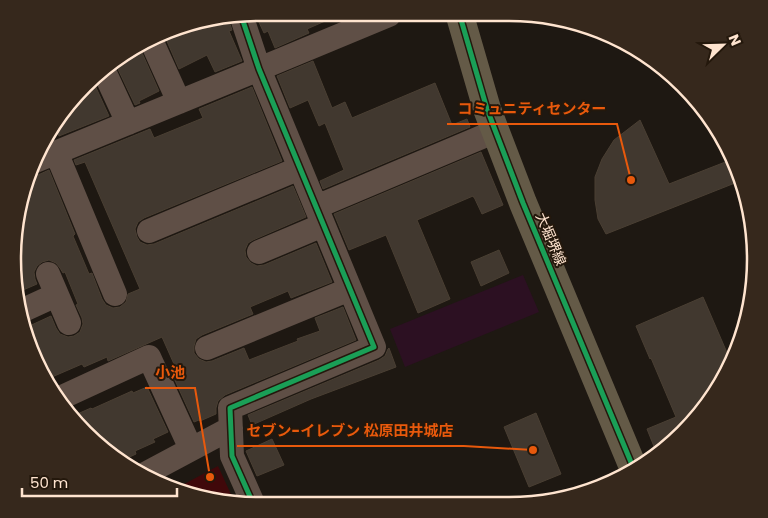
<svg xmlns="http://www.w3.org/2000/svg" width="768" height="518" font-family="Poppins,'Noto Sans JP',sans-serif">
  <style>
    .green { fill: #2c1022 }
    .water { fill: #40080a }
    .building { fill: #41382f; stroke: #4a3f33 }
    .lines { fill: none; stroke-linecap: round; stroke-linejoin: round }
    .minor { stroke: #5f4f46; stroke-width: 24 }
    .major { stroke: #645a47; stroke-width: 28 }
    .cycleway-casing { stroke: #24180c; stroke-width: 8 }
    .cycleway { stroke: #1a9f57; stroke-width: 5 }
    .labels { text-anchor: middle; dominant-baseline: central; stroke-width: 4; stroke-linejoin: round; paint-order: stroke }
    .street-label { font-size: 14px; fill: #ffe4cf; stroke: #24180c }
    .rim { fill: none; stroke: #ffe4cf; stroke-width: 2.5 }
    .leader { fill: none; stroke: #e8590c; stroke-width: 2 }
    .callout-dot { fill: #e8590c; stroke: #24180c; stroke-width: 2 }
    .callout-label { font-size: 15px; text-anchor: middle; font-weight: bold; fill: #e8590c; stroke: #24180c; stroke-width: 4; stroke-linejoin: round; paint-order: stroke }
  </style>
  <rect width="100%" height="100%" fill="#1e1812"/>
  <path class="green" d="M523,275l16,37 -134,55 -15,-38z"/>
  <path class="water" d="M218,466l16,35h-23l-36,-12z"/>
  <path class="building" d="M259,12l37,1 45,1 -34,15 2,4 -34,15 -7,-17 -4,2 -7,-15v1l-2,-6z
    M228,18l4,12 -3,1 13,30 -27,11 -8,-17 -28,14 -13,-30 36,-17z
    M139,46l20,45 -20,10 1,2 -5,2 -19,-40 -2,-3 10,-5 -1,-3z
    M313,61l19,47 13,-6 7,16 83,-35 17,42 15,-6 3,8 -147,62 -3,-8 24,-11 -19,-47 -6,3 -11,-26 -18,8 -13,-32z
    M93,81l16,35 -50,20 -3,-7 6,-2 -4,-9 6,-9z
    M252,87l30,74 -138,57 -6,4 -3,7 2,8 3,5 7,3 7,-1 139,-58 13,31 -53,23 -5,3 -3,7 1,7 5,6 6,3 7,-1 52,-22 16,39 -41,16 -3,-7 -38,16 3,7 -51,21 -6,4 -2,7v7l5,6 7,3 6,-1 32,-13 5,12 49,-19 -1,-2 23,-8 -5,-13 28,-11 13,33 -131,55 -7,6 -2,7v6l-16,7 -1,-1 -5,2 -21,-46 5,-3 -16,-36 -54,24 -1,-4 -23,10 -2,-3 -37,16 -20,-52 26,-12 5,12 4,6 8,3 6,-1 6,-4 3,-8 -1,-6 -6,-13 2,-1 -13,-32 -2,1 -3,-5 -4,-5 -7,-3 -7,2 -5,4 -3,6 1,7 2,5 -21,9 -3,-50 16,-67 9,-1 11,-5 26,64 -2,2 16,38 3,-1 10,26 4,6 7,3 7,-1 6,-5 2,-8 12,-5 -55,-127 -9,3 -2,-5 76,-31 4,9 49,-20 -4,-9z
    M640,120l29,64 64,-25 4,5 3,17 -134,53 -8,-15 -3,-19v-23l7,-18 12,-19z
    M481,152l22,53 -21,9 -8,-17h-1v-1l-56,24 33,79 -32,14 -32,-78 -37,15 -15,-36z
    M499,250l10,23 -28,13 -10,-24z
    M703,297l28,65 -47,71 -16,11 -13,5 -8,-20 29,-12 -25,-59 -1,1 -14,-33z
    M389,348l7,19 -85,32 -59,26 -4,-10 131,-55 6,-4 3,-7z
    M147,387l21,45 -15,7 2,3 -20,9 1,3 -13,6 -38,-26 -4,-6 -6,-13 16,-7 1,1 40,-18 1,2z
    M536,413l25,61 -32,13 -25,-60z
    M272,439l12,26 -27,11 -11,-25z"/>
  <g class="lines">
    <path class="minor" d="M241,15l18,54 115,278 -144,61 2,48 20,45
      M151,40l28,62
      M104,71l24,52
      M56,152l59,142
      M33,162l226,-93 130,-54
      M316,207l180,-76
      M149,231l151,-63
      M259,252l64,-27
      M48,274l21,49
      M19,312l37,-17
      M207,348l143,-59
      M58,399l91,-42 42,92
      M143,475l88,-47"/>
    <path class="major" d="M460,16l27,93 36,94 110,264"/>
    <g class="cycleway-casing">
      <path id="cycleway" d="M241,15l18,54 115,278 -144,61 2,48 20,45
        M460,16l27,93 36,94 110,264"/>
    </g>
    <use href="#cycleway" class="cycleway"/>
  </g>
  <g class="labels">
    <g class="street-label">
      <text transform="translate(551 239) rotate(67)">大堀堺線</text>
    </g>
  </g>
  <path d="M0 0H768V518H0ZM259 21H509A238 238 0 0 1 747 259V259A238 238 0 0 1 509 497H259A238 238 0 0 1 21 259V259A238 238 0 0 1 259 21Z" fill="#36281c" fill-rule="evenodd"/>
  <path class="rim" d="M259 21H509A238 238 0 0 1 747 259V259A238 238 0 0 1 509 497H259A238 238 0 0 1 21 259V259A238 238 0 0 1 259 21Z"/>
  <path class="leader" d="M631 180L617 124H447M210 477L195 388H145M533 450L464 446H237"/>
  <g class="callout-dot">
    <circle cx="631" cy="180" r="5"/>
    <circle cx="210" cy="477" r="5"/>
    <circle cx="533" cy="450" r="5"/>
  </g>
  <g class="callout-label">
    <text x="532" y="114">コミュニティセンター</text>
    <text x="170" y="378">小池</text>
    <text x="350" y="436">セブン-イレブン 松原田井城店</text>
  </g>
  <g transform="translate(723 45) rotate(67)" stroke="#24180c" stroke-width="4" paint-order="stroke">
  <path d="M0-4L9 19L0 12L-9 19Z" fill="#ffe4cf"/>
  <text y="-8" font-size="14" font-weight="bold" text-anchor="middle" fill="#ffe4cf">N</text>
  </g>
  <path d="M22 488v8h155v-8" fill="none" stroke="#ffe4cf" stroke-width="2.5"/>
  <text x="30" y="488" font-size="15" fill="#ffe4cf" stroke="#24180c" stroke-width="4" paint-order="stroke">50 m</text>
</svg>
